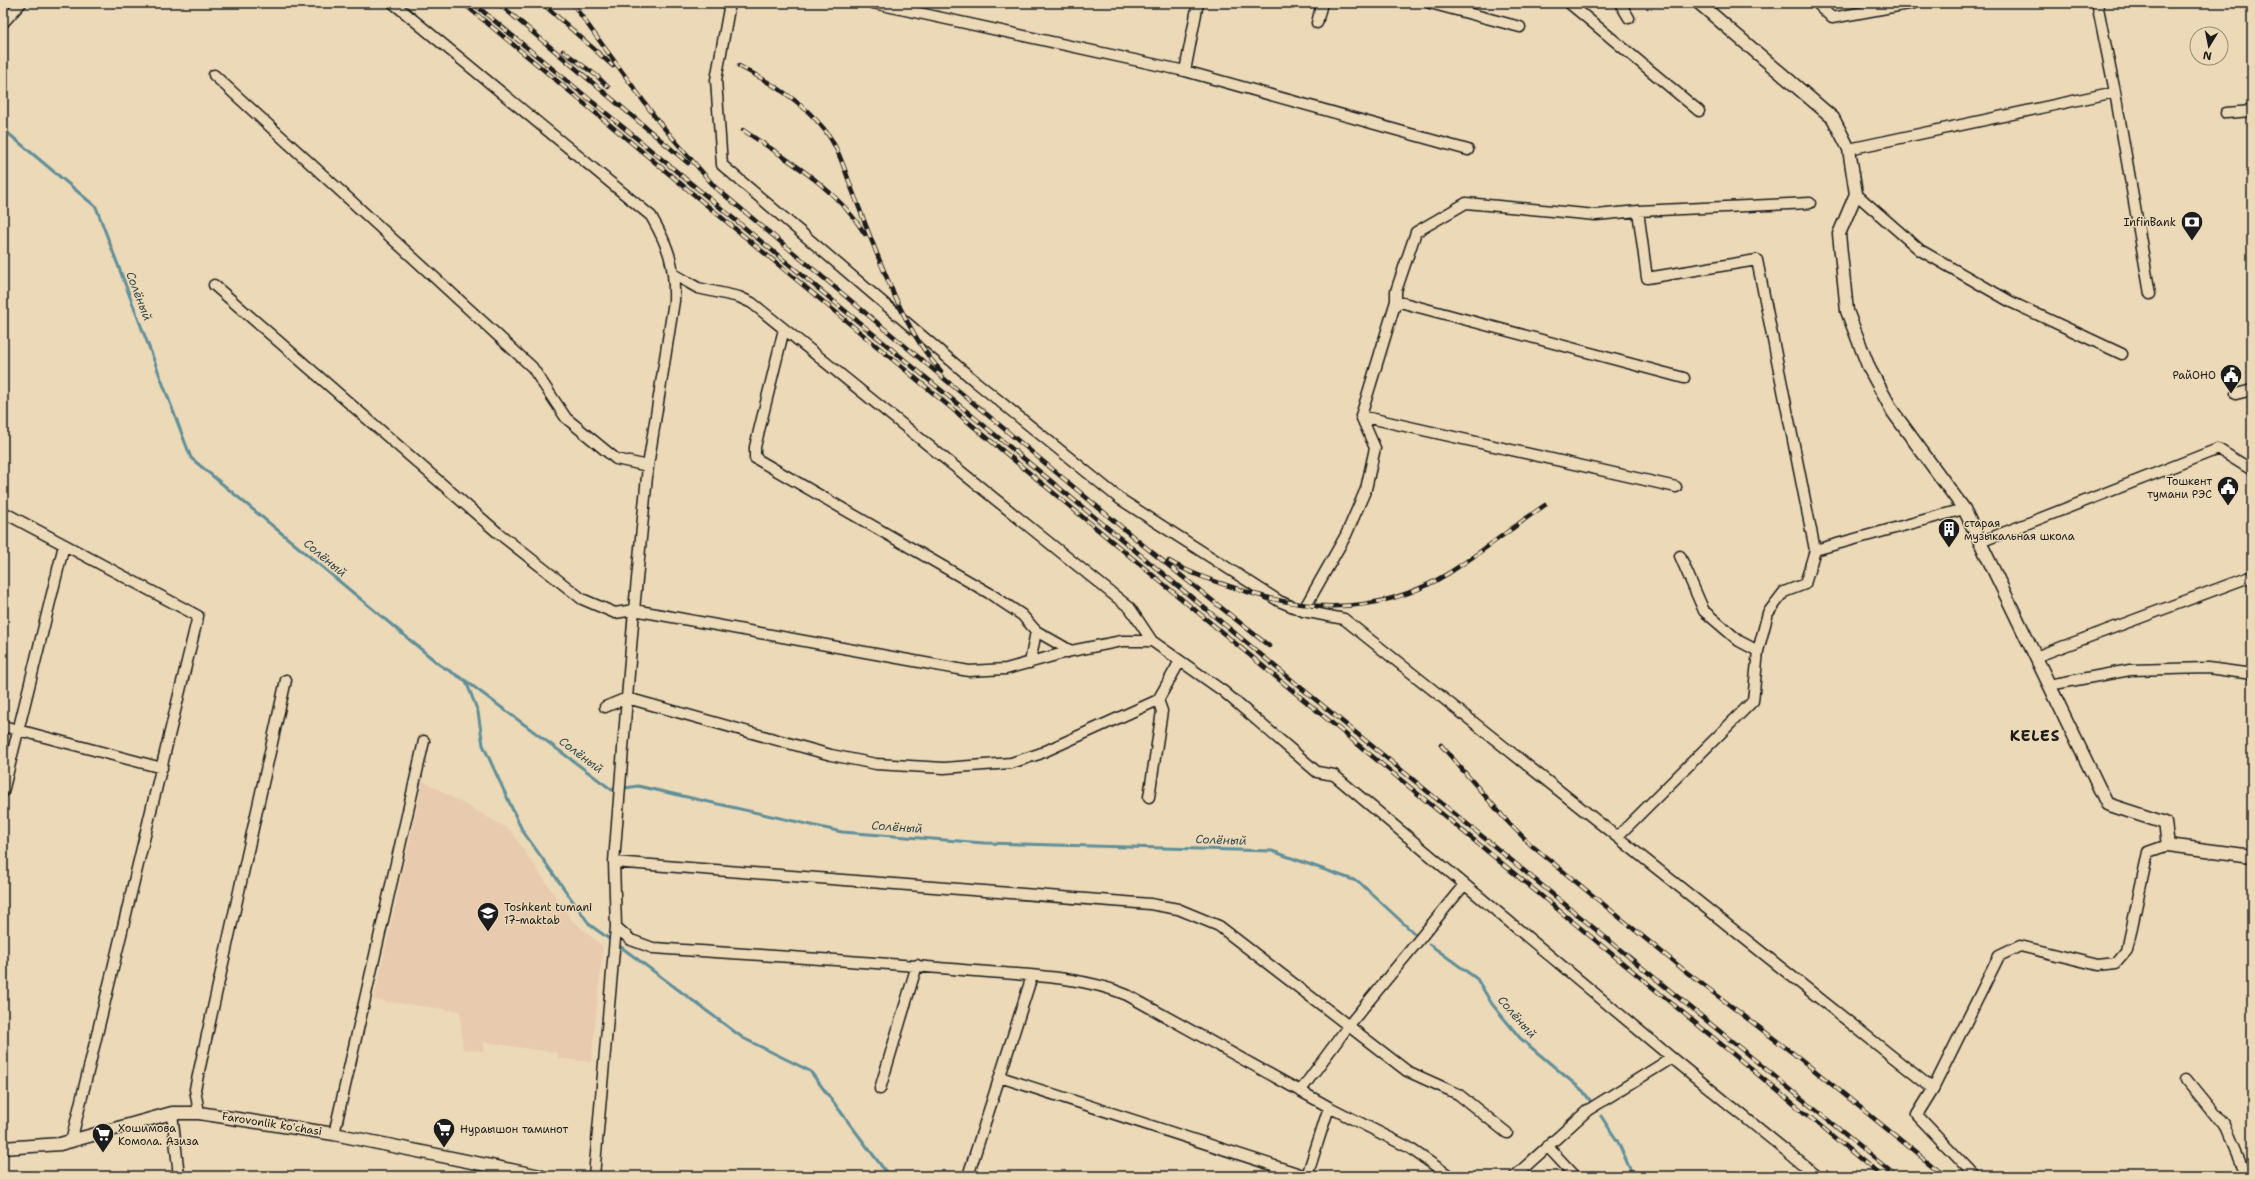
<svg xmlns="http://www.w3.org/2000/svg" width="2255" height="1179" font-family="'Shantell Sans',sans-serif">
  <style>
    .built { fill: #e8caae }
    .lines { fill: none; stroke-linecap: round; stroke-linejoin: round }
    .stream { stroke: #608f99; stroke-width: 3 }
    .minor-casing { stroke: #1c1c1c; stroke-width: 13 }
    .tertiary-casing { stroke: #1c1c1c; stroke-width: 15 }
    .minor { stroke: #ebd9b7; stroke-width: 10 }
    .tertiary { stroke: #ebd9b7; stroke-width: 12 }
    .rail-casing { stroke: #1c1c1c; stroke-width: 4.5 }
    .rail { stroke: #ebd9b7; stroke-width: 3; stroke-dasharray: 9; stroke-linecap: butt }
    .labels { text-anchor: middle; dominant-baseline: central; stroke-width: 3; stroke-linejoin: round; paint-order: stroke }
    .poi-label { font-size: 11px; fill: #1c1c1c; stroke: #ebd9b7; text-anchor: start }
    .street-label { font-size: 11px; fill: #1c1c1c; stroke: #ebd9b7 }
    .water-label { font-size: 12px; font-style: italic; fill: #384c50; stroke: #ebd9b7 }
    .district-label { font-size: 15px; font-weight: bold; letter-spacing: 1px; fill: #1c1c1c; stroke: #ebd9b7 }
  </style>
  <rect width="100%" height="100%" fill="#ebd9b7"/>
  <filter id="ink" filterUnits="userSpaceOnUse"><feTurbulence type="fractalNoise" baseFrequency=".025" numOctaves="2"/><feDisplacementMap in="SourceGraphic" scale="8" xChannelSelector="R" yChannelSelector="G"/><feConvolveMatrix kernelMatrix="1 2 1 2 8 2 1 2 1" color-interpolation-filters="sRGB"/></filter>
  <g filter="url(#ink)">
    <path class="built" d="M423,781l87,49 61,89 32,28 -12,115 -33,-4v-5l-74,-11 -1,9 -20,-2 -3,-38 -86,-11z"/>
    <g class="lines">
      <path class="stream" d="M3,129l93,78 95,251 249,207 26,16 146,109 26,-4 204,46 142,11 288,8 87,31 56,52
        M466,681l12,31 5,33 39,85 68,95 22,16
        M617,944l126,94 67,33 79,105
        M1429,944l48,35 15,25 28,34 63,53 9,12
        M1601,1116l17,26 15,34"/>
      <g class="minor-casing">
        <path id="minor" d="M393,3l258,213c18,31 24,49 23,85l-26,165 -14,144 -20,252 2,65 -22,249
          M730,3l-14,77 6,85 254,217 144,117 159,102 24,10 41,8 589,470
          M873,3l312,68 283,79
          M1430,3l90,24
          M1569,3l130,108
          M1620,3l9,15
          M1817,3l15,15 82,-15
          M2097,3l18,89 35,202
          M3,23l18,-20
          M1317,23l5,-20
          M1185,71l13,-68
          M214,75l318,292 34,51 50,41 32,7
          M2226,113l26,-2
          M1849,149l266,-57
          M1856,194l64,56 91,52 111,52
          M675,275l23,13 41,9 13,6 378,305 22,33
          M214,285l283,247 85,67 33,14 19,-3 335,61 37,-2 65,-18 51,-10h30l71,50 94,81 17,3 338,283 145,118
          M1396,301l288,77
          M784,329l-29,118v11l234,135 33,22 14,16 35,20
          M2236,394l16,-4
          M1361,416l315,71
          M3,512l195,104 -127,526
          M1980,542l238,-93 34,21
          M1815,550l149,-41
          M1680,556l24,55 35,30 19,10
          M1303,611l43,-76 20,-46 9,-41 -14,-32 35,-115v-10l20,-59 50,-29 130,12 42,-4 172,-8
          M2035,657l217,-81
          M1030,663l6,-32
          M2049,685l81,-15 78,-2 44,6
          M605,707l22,-9 204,57 45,9 68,4 67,-5 28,-9 119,-54 22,-39
          M3,726l159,42
          M3,792l61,-247
          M1149,797l13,-86 -4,-11
          M1617,837l136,-136 5,-50 10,-38 16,-21 21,-8 10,-34 -58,-290 -110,18 -9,-67
          M614,862l536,42 28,5 41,17 188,145 51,23 49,39
          M616,927l15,13 22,8c108,7 215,13 322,23 49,4 107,5 152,24l202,112 79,40 42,29
          M1000,1077l306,99
          M2186,1079l39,48 21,49
          M880,1089l37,-124
          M1301,1090l48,-65 115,-140
          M172,1113l7,63
          M199,1113l-4,-24 91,-409
          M334,1134l90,-393
          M1547,1146l28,30
          M968,1176l64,-200
          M1307,1176l22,-69
          M1515,1176l73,-66 84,-52
          M1975,1176l-58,-61 16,-26 66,-133 21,-10 78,19 18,-2 11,-13 21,-98 20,-7"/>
      </g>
      <g class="tertiary-casing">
        <path id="tertiary" d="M1699,3l134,115 16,31 7,45 -17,40 8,77 22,57 24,44 71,97 143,295 58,19 3,22 84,11
          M3,1148l57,-4 112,-31h27l135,21 206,42"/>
      </g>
      <use href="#minor" class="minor"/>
      <use href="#tertiary" class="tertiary"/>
      <g class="rail-casing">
        <path id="rail" d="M463,3l698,579 720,594
          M473,3l804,665 619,508
          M498,3l190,160
          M542,3l71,63
          M572,3l86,118 57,66 428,358 126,101
          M563,51l34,25 11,11
          M739,66c32,17 62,34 85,63 14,17 21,42 29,63 21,53 49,138 88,179
          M743,130c44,30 93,57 122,104
          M1169,561c25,15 54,23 82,32 68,21 135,19 198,-20 33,-21 64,-46 96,-68
          M1441,745l65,75 25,25 154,126 113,86 147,119"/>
      </g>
      <use href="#rail" class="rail"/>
    </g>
  </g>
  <defs>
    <g id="bank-pin" transform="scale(1.15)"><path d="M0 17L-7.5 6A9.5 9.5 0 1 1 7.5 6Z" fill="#1c1c1c" stroke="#ebd9b7"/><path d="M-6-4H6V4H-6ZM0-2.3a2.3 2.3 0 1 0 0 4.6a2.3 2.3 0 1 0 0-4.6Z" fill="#fff"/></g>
    <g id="civic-pin" transform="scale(1.15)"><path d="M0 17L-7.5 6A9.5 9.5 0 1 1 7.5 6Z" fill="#1c1c1c" stroke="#ebd9b7"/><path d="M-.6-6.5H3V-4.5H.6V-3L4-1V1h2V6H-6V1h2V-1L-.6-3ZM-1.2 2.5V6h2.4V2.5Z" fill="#fff"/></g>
    <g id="building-pin" transform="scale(1.15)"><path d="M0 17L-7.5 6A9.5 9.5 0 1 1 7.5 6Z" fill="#1c1c1c" stroke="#ebd9b7"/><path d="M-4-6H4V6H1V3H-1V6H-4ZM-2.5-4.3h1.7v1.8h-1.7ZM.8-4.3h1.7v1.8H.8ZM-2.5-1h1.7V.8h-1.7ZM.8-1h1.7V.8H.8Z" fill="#fff"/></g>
    <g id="school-pin" transform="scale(1.15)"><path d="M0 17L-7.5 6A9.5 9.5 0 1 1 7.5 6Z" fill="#1c1c1c" stroke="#ebd9b7"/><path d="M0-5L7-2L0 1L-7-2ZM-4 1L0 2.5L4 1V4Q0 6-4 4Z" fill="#fff"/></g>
    <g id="supermarket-pin" transform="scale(1.15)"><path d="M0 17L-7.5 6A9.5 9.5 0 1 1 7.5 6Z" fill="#1c1c1c" stroke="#ebd9b7"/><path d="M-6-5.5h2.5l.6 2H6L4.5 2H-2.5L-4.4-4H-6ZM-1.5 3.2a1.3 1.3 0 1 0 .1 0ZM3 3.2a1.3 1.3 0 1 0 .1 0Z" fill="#fff"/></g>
  </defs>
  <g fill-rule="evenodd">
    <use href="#bank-pin" x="2192" y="222"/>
    <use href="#civic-pin" x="2231" y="375"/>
    <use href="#civic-pin" x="2228" y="487"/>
    <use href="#building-pin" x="1949" y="529"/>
    <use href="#school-pin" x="488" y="913"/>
    <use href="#supermarket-pin" x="444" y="1129"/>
    <use href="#supermarket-pin" x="103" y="1134"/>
  </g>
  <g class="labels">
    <g class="poi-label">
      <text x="2176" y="222" text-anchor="end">InfinBank</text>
      <text x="2216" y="375" text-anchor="end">РайОНО</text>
      <text x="2212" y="481" text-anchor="end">Тошкент<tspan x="2212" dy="13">тумани РЭС</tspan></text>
      <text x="1964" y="523">старая<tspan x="1964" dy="13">музыкальная школа</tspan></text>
      <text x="504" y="907">Toshkent tumani<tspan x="504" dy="13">17-maktab</tspan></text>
      <text x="118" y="1128">Хошимова<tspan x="118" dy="13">Комола. Азиза</tspan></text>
      <text x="460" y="1129">Нураышон таминот</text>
    </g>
    <g class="street-label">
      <text transform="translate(272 1124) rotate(9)">Farovonlik koʻchasi</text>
    </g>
    <g class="water-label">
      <text transform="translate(139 296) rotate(69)">Солёный</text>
      <text transform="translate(325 558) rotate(40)">Солёный</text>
      <text transform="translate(581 755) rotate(37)">Солёный</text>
      <text transform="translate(897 827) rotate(4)">Солёный</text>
      <text transform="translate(1221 840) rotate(2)">Солёный</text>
      <text transform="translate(1517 1017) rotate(49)">Солёный</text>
    </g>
    <g class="district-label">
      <text x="2035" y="736">KELES</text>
    </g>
  </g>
  <rect width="2255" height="1179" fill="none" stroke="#ebd9b7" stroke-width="16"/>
  <rect x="8" y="8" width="2239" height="1163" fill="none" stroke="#1c1c1c" stroke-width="1.5" filter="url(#ink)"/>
  <g transform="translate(2209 46) rotate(190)"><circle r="19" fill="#ebd9b7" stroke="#988d79"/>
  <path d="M0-3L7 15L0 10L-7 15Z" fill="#1c1c1c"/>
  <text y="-6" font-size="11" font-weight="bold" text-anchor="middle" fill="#1c1c1c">N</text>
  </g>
</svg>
